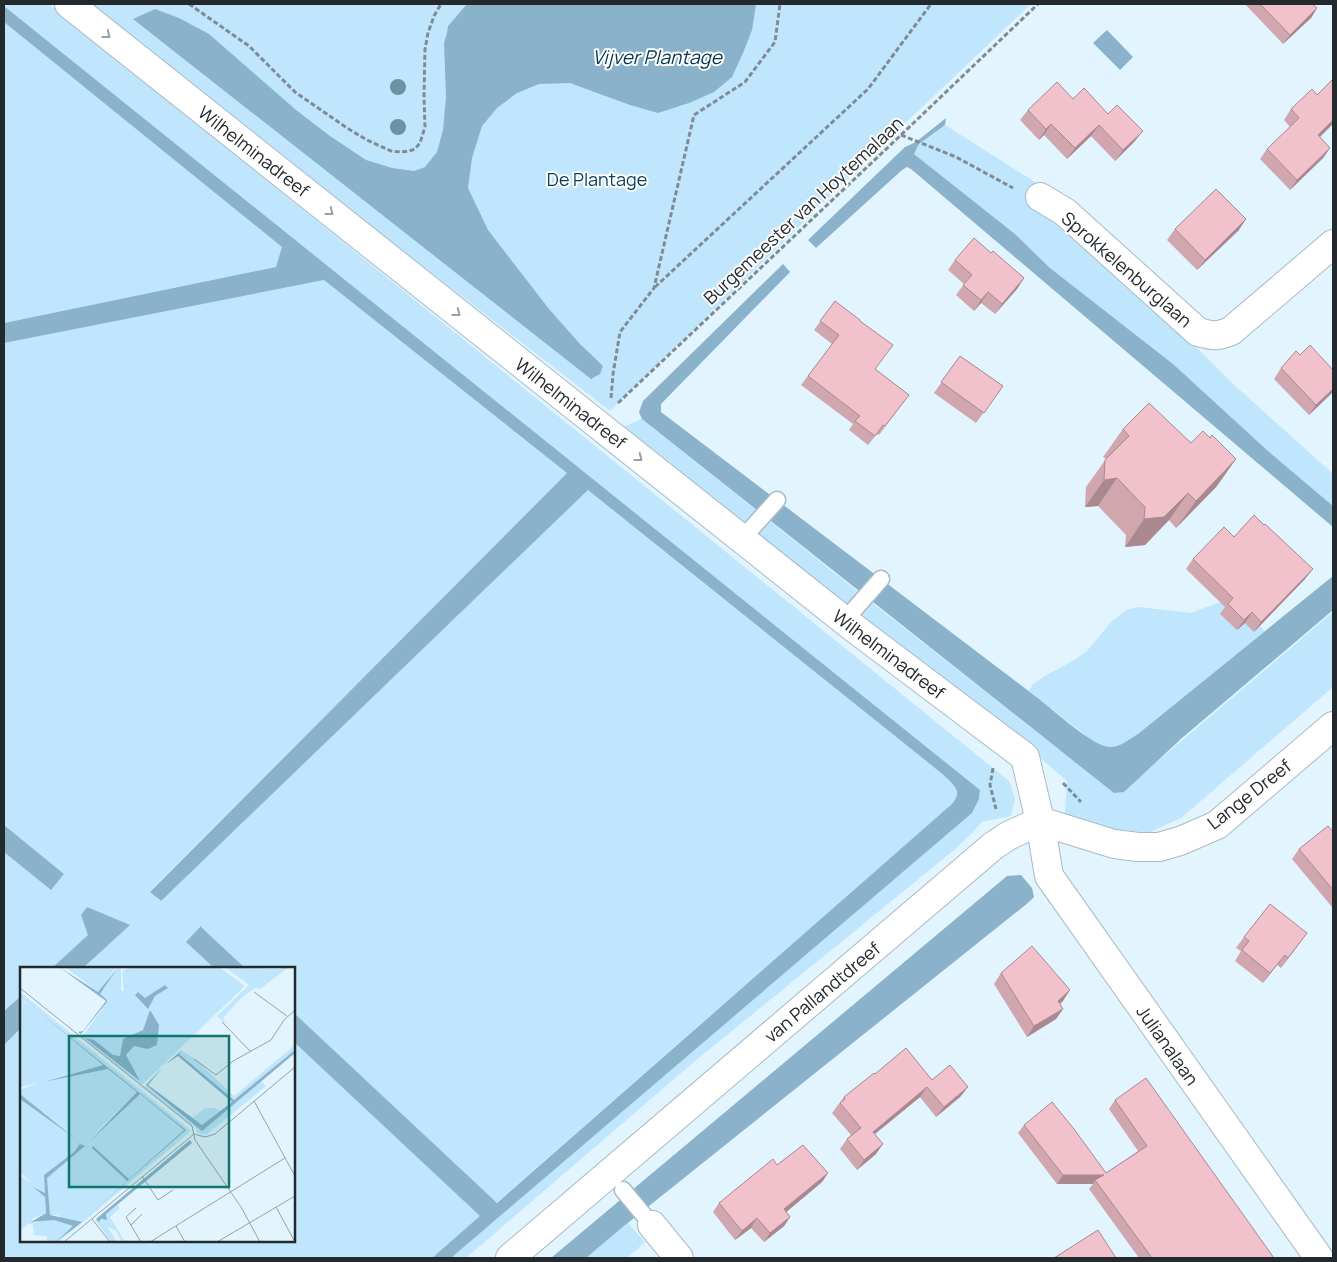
<svg xmlns="http://www.w3.org/2000/svg" width="1337" height="1262" font-family="Manrope,sans-serif">
  <style>
    .green { fill: #bfe6fd }
    .water { fill: #8ab2ca }
    .lines { fill: none; stroke-linecap: round; stroke-linejoin: round }
    .lane-casing { stroke: #aabac5; stroke-width: 19 }
    .street-casing { stroke: #aabac5; stroke-width: 30 }
    .path { stroke: #808c93; stroke-width: 3; stroke-dasharray: 5 2.5; stroke-linecap: butt }
    .lane { stroke: #fff; stroke-width: 16 }
    .street { stroke: #fff; stroke-width: 28 }
    .tree { fill: #6c92a4 }
    .wall { fill: #d0a7af }
    .shaded-wall { fill: #a9888f }
    .building { fill: #f2c2cc; stroke: #a9888f }
    .oneway { stroke: #9c9fa0 }
    .labels { text-anchor: middle; dominant-baseline: central; stroke-width: 4; stroke-linejoin: round; paint-order: stroke }
    .street-label { font-size: 18px; fill: #23292d; stroke: #fefefe }
    .park-label { font-size: 18px; fill: #0c415b; stroke: #fefefe }
    .water-label { font-size: 19px; font-style: italic; fill: #00364e; stroke: #fefefe }
    .inset-road { fill: none; stroke: #96a3aa; stroke-width: 1 }
    .view { fill: #0f766e; fill-opacity: 0.15; stroke: #0f766e; stroke-width: 2.5 }
    .inset-edge { fill: none; stroke: #23292d; stroke-width: 2.5 }
  </style>
  <rect width="100%" height="100%" fill="#e2f4fe"/>
  <path class="green" d="M4,4h45l960,777 6,17 -4,18 -29,6 -8,9 -20,19 -259,211 -229,197h-15l521,-445 7,-14 1,-9 -976,-784z
    M84,4h947l-134,127 -287,280z
    M4,22l279,225 -7,20 -272,56z
    M945,125l98,62 -8,18 166,147 32,32 100,90v32l-65,-55 -95,-87 -123,-96 -35,-34 -101,-80 5,-10z
    M324,280l243,193 -417,418 10,10 428,-411 342,274c7,6 24,18 27,27 1,4 -2,9 -4,12l-457,400 -202,-190v-45h-49l-44,-41 -15,15 28,26h-131l46,-43 -48,-10 8,20 -37,33h-31v28l-17,15v-159l47,37 13,-15 -60,-49v-482z
    M642,419l210,168 205,161 67,44 15,-15 194,-165v75l-152,131 -33,15 -45,-5 -29,-10 -9,-5 2,-32 -37,-32 -409,-321z
    M1223,601l19,7 23,23 -127,103 -19,12 -11,2 -14,-6 -65,-51 4,-7 10,-7 33,-18 11,-8 24,-29 15,-12 13,-3 52,6z
    M21,1028v213h273v-199l187,174 -49,42h-428v-213z
    M628,1223l17,19 -18,16h-41z"/>
  <path class="water" d="M467,4h289l-4,26 -9,23 -11,24 -18,15 -25,11 -31,10 -28,-8 -60,-22 -31,1 -22,9 -20,15 -15,18 -10,32 -4,30 20,42 61,79 31,35 23,22 -3,8 -9,5 -458,-360 22,-10 24,9 30,16 87,76 34,26 36,24 26,8 22,3 11,-4 12,-15 6,-22 3,-33 -2,-54 3,-10 1,-7z
    M4,6l976,784 -1,9 -7,14 -521,445h-19l48,-42 -186,-174v-29l203,190 456,-400c2,-3 5,-8 4,-12 -3,-9 -20,-21 -27,-27l-342,-274 -427,411 -11,-9 417,-419 -243,-193 -320,63v-20l272,-56 6,-20 -278,-225z
    M1107,30l26,27 -13,13 -27,-27z
    M946,118l-1,7 -26,19 -5,10 101,80 35,34 123,96 95,87 65,55v21l-422,-358 -4,-2 -5,3 -86,78 -8,-8 97,-93 11,-5z
    M783,264l7,8 -129,132v8l378,287c13,10 56,49 71,48 11,0 19,-8 28,-13l195,-158v34l-151,128 -58,54 -10,1 -472,-374 -3,-7 4,-11z
    M4,825l60,49 -13,16 -47,-38z
    M1021,875l11,13 2,9 -5,5 -405,324 -38,32h-35l456,-382z
    M87,907l43,18 -47,43h-31l36,-33 -7,-20z
    M201,926v1l44,41h-31l-28,-26z
    M21,996v32l-17,17v-34z"/>
  <g class="lines">
    <g class="lane-casing">
      <path id="lane" d="M742,539l35,-39
        M845,620l36,-41
        M623,1190l29,35"/>
    </g>
    <g class="street-casing">
      <path id="street" d="M69,4l781,621 175,132 15,64 9,55 270,382
        M1040,197l25,15 133,120c15,4 18,5 33,-1l102,-87
        M1040,821l74,23 24,3h21l21,-6 37,-16 116,-99
        M652,1225l27,33
        M510,1258l483,-412 15,-10 32,-15"/>
    </g>
    <path class="path" d="M189,4l60,42 46,46 52,36 20,12 24,11 10,1 8,-1 6,-2 5,-6 5,-16 -1,-31 1,-47 3,-16 6,-17 7,-12
      M901,135l55,22 57,31
      M655,287l213,-198 63,-85
      M611,398l2,-24 7,-42 34,-44 40,-173 51,-33 30,-40 5,-38
      M618,403l283,-268 137,-131
      M993,768l-3,17 6,24
      M1063,783l18,19"/>
    <use href="#lane" class="lane"/>
    <use href="#street" class="street"/>
  </g>
  <g class="tree">
    <circle cx="398" cy="87" r="8"/>
    <circle cx="398" cy="127" r="8"/>
  </g>
  <path class="wall" d="M1245,4h67l5,4 -6,10 -28,26z
    M1317,95l3,42 10,11 -7,10 -33,32 -30,-31 7,-10 23,-22 -6,-7 7,-11z
    M1073,99l62,42 -20,20 -24,-25 -24,23 -23,-24 -5,5 -19,-20 8,-10z
    M1175,229l64,1 -42,40 -30,-30z
    M991,253l33,25 -7,11 -22,25 -14,-11 -7,8 -18,-16 8,-11 -16,-14 7,-10z
    M835,301l25,20 15,48 34,26 -30,40 -2,-1 -9,11 -19,-15 4,-6 -52,-39 31,-41 -18,-14z
    M960,356l43,30 -27,37 -42,-30z
    M1281,368l52,24 -24,23 -35,-36z
    M1123,429l94,57 -41,42 -7,-8 -24,25 -20,2 1,-12 -28,-29 -13,1 1,-20 20,-28 -3,-2z
    M1234,537l71,42 -51,53 -9,-9 -8,7 -17,-16 5,-7 -39,-38 7,-10z
    M1333,832v74l-1,1 -40,-48 7,-10z
    M1244,937l55,7 -18,24 -4,-3 -14,18 -28,-22 6,-10 -5,-3z
    M1001,973l62,28 -3,3 3,5 -7,10 -29,18 -33,-53z
    M875,1074l57,6 36,7 -8,10 -24,20 -16,-20 -45,37 1,20 -19,16 -17,-21 7,-10 4,-4 -19,-22 12,-16z
    M1115,1100l159,158h-135l-50,-69 4,-5h-36l-39,-51 6,-8 82,48 32,-22 -29,-42z
    M777,1165l51,8 -6,9 -36,30 4,5 -6,9 -20,16 -13,-14 -16,12 -22,-28 6,-9z"/>
  <path class="shaded-wall" d="M1317,8l-6,10 -28,26 7,-9z
    M1333,120v4l-22,22 7,-11z
    M1051,124l-7,11 -5,5 7,-11z
    M1099,125l-8,11 -24,23 8,-11z
    M1143,131l-8,10 -20,20 8,-11z
    M1330,148l-7,10 -33,32 7,-10z
    M1246,219l-7,11 -42,40 8,-10z
    M1024,278l-7,11 -22,25 7,-10z
    M988,292l-7,11 -7,8 7,-11z
    M1333,389v3l-24,23 7,-10z
    M1236,459l-19,27 -41,42 20,-27z
    M1117,478l-19,28 -13,1 19,-27z
    M1188,493l-19,27 -24,25 -20,2 19,-28z
    M1313,569l-8,10 -51,53 7,-10z
    M1252,612l-7,11 -8,7 7,-10z
    M1307,933l-8,11 -18,24 7,-10z
    M1285,955l-8,10 -14,18 7,-10z
    M1070,990l-7,11 -12,11 7,-11z
    M1063,1009l-7,10 -29,18 7,-11z
    M927,1087l-7,10 -55,45 8,-10z
    M968,1087l-8,10 -24,20 8,-10z
    M883,1144l-7,10 -19,16 7,-10z
    M828,1173l-6,9 -44,37 6,-10z
    M1063,1175h41l-9,5 -2,4h-36z
    M790,1217l-6,9 -20,16 6,-9z
    M757,1218l-6,10 -16,12 7,-9z"/>
  <path class="building" d="M1260,4h52l5,4 -27,27z
    M1333,79v41l-15,15 12,13 -33,32 -30,-31 32,-31 -8,-9 21,-20 5,6z
    M1057,82l16,17 11,-11 24,26 9,-9 26,26 -20,19 -24,-25 -24,23 -24,-24 -5,5 -18,-19z
    M1216,189l30,30 -41,41 -30,-31z
    M974,238l17,15 2,-2 31,27 -22,26 -14,-12 -7,8 -18,-15 9,-10 -17,-15z
    M835,301l25,19v1l33,24 -18,24 34,26 -24,31 -2,-1 -8,11 -20,-15 5,-5 -52,-40 31,-41 -19,-14z
    M1310,345l23,25v19l-17,16 -35,-37 15,-17 4,4z
    M960,356l43,30 -19,27 -43,-31z
    M1149,403l42,40 12,-12 7,7 2,-3 24,24 -40,42 -8,-8 -24,24 -20,2 1,-12 -28,-29 -13,2 1,-20 24,-24 -6,-7z
    M1254,515l10,10 1,-1 48,45 -52,53 -9,-10 -8,8 -16,-16 5,-6 -40,-39 31,-32 10,10z
    M1328,826l5,6v58l-34,-41z
    M1270,904l37,29 -19,25 -3,-3 -15,18 -28,-23 7,-9 -5,-4z
    M1032,946l38,44 -12,11 5,8 -29,17 -33,-53z
    M906,1048l26,32 18,-15 18,22 -24,20 -17,-20 -54,45 10,12 -19,16 -17,-21 14,-11 -21,-25 5,-4 -1,-2 30,-24 1,1z
    M1146,1078l128,180h-122l-57,-78 9,-5h-41l-39,-50 28,-23 22,27 32,44 41,-27 -32,-46z
    M803,1145l25,28 -44,36 6,8 -20,16 -13,-15 -15,13 -23,-28 54,-44 4,6z
    M1098,1230l18,28h-62z"/>
  <defs><path id="oneway-chevron" d="M-2-3.5L2.5 0L-2 3.5" fill="none" stroke-width="1.6" stroke-linecap="round" stroke-linejoin="round" transform="scale(1.25)"/></defs>
  <g class="oneway">
    <use href="#oneway-chevron" transform="translate(107 35) rotate(38)"/>
    <use href="#oneway-chevron" transform="translate(330 212) rotate(38)"/>
    <use href="#oneway-chevron" transform="translate(457 313) rotate(38)"/>
    <use href="#oneway-chevron" transform="translate(639 458) rotate(38)"/>
  </g>
  <g class="labels">
    <g class="street-label">
      <text transform="translate(254 151) rotate(38)">Wilhelminadreef</text>
      <text transform="translate(803 210) rotate(-43)">Burgemeester van Hoytemalaan</text>
      <text transform="translate(1127 269) rotate(41)">Sprokkelenburglaan</text>
      <text transform="translate(571 403) rotate(38)">Wilhelminadreef</text>
      <text transform="translate(889 654) rotate(37)">Wilhelminadreef</text>
      <text transform="translate(1249 794) rotate(-38)">Lange Dreef</text>
      <text transform="translate(822 992) rotate(-40)">van Pallandtdreef</text>
      <text transform="translate(1168 1045) rotate(55)">Julianalaan</text>
    </g>
    <g class="park-label">
      <text x="597" y="179">De Plantage</text>
    </g>
    <g class="water-label">
      <text x="657" y="57">Vijver Plantage</text>
    </g>
  </g>
  <g transform="translate(20 967)">
    <rect width="275" height="275" fill="#e2f4fe"/>
    <path d="M45,0h51l-18,25zM98,0h3v24h3l-2,-18 3,-4 13,-2h81l26,19 -103,99 -63,-49 6,-3 22,-31 -8,-8zM205,0l54,2 -22,16 25,-18h7l-29,22 -5,-1 -14,10 -18,20 4,7 -10,-9 32,-31zM0,25l171,139 -109,92 -25,19h-10v-6l-13,-1 -1,-10 -4,-2 -9,8v-55l12,7 -12,-10v-74l57,41 -57,-46v-4l18,-7 -18,4v-89l83,67 -59,17 64,-13 29,23 -50,50 53,-48 44,36 -55,49 -36,-32 34,34 -44,39 103,-90 -166,-133zM60,180h4l-37,31 3,37h7l16,11 -22,-7 -18,4 -1,-4 14,-6 -1,-16 -11,-10 11,6 -1,-18zM275,78v5l-61,50 -56,-46 4,-3 12,7 40,38zM241,114l5,5 -60,49 -9,-2v-4l-54,-42 3,-1 56,44zM185,141h10l5,3 -18,14 -10,-7zM97,238l3,3 -10,9 15,25h-3l-6,-11 -9,-5 10,16h-6l-16,-22h12l-1,-6z" fill="#bfe6fd" fill-rule="evenodd"/>
    <path d="M39,0l39,25 20,-25 -18,27 7,6v2l-26,32 -3,-2 5,-1 23,-30zM145,18l3,3 -13,8 -7,13 -13,-14 3,-3 7,6zM0,30l166,133 -103,90 44,-39 -35,-33 1,-2 36,33 55,-49 -44,-36 -52,49 49,-51 -29,-23 -64,13 59,-17zM130,43l9,15 -2,20 -9,4 -14,-3 -8,9 14,26 -55,-43 9,2 19,15 7,1 3,-17 20,-9zM162,83l-3,4 55,46 61,-50v3l-93,78 -56,-46 17,-18 -15,18 54,40 30,-23 -54,-46 -12,8zM0,127l57,46 -57,-41zM170,173l2,3 -86,71 1,6 -6,-1 -2,3 -3,-3zM60,177l5,2 -38,32 3,37 32,7 -26,20 17,-16 -19,-6 -23,2 15,-9 -1,-16 -12,-10 12,6 -1,-18 30,-23z" fill="#8ab2ca"/>
    <path class="inset-road" d="M0,21l172,138 3,14 46,67 19,35M234,25l33,24M202,55l29,30M174,92l22,16 17,-14 38,-21 13,-20 11,-10M234,134l41,75M174,167l11,3 10,-3 80,-67M122,209l16,24 15,-10M256,240l19,35M116,241l-10,9 15,25M72,252l18,23M111,258l11,-11M156,259l9,16M44,275l130,-108M130,275l135,-84M197,275l78,-46"/>
    <path class="view" d="M49,69h160v151h-160z"/>
    <rect width="275" height="275" class="inset-edge"/>
  </g>
  <rect width="1337" height="1262" fill="none" stroke="#23292d" stroke-width="10"/>
</svg>
